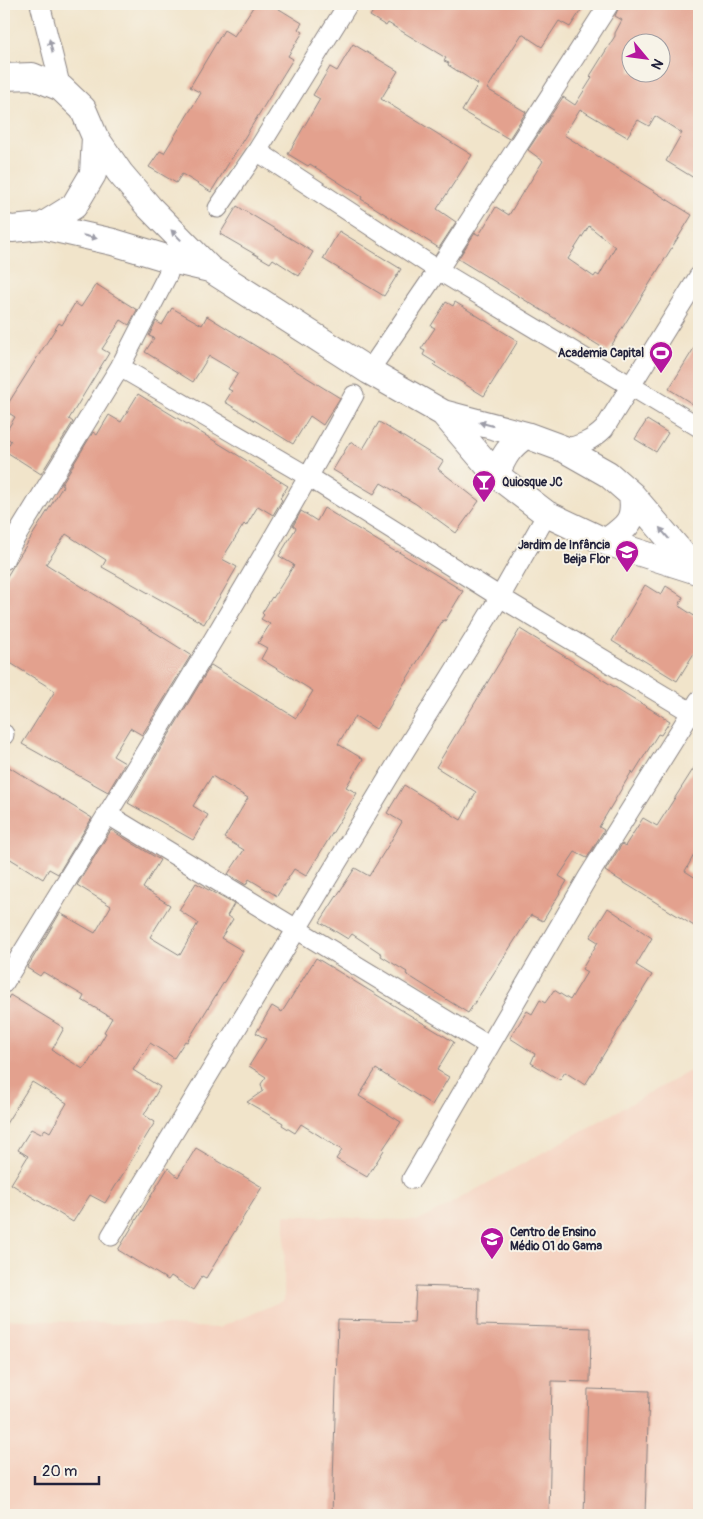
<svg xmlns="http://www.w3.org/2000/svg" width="703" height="1519" font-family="Pangolin,sans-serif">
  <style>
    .built { fill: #f5d3c1 }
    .building { fill: #e3a18e; fill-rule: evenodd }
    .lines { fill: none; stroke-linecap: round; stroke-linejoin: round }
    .street-casing { stroke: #8a8382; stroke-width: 21 }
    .secondary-casing { stroke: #8a8382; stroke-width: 28 }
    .street { stroke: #fff; stroke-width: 19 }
    .secondary { stroke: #fff; stroke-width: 26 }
    .oneway { fill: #9c9ca7 }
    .labels { text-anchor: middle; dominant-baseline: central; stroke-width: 4; stroke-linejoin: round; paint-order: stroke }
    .poi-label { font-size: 12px; font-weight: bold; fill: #22223b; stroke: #f7f3e8; text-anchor: end }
  </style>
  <rect width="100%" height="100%" fill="#f7f3e8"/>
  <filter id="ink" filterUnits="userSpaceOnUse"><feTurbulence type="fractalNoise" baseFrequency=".02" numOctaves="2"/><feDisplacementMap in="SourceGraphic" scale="10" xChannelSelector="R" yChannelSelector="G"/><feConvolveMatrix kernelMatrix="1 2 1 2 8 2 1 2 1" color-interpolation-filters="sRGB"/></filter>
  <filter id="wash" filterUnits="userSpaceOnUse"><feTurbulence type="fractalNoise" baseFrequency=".0096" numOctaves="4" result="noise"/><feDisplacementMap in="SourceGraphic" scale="20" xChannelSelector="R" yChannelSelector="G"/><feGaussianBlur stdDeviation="1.12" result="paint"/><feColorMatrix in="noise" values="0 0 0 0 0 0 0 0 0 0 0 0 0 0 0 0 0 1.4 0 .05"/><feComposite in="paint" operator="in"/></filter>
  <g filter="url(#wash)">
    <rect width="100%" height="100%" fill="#f1e4ca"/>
    <path class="built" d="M699,1066v449h-695v-196l214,9 66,-28 1,-85 134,6z"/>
    <g id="blocks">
      <path class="building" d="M255,4h16l31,19 -4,6 5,3 -15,24 5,3 -82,133 -29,-18 -6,9 -27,-16 11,-16 4,2 37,-60 -11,-6 34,-57 10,6z
        M378,4h207l-15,23 -11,-6 -17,26 -20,-13 -35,55 39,23 -17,27 -47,-28 16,-27 -30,-19 1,-2 -5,-2 2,-3 -58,-35 -2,3 -16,-10z
        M620,4h79v177l-33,-20 16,-28 -27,-17 -6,10 -11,-6 -11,17 -47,-28 -16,26 128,80 -84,136 -150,-92 17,-26 4,2 17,-28 13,8 15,-25h1l18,-29 -15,-11 35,-53 12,8 17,-27 -2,-2 25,-40v-3l7,-13 -7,-4zM630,42h30v30h-30zM589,226l26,21 -16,29 -3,-2 -2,3 -26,-18z
        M353,44l45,27 -17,28 91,56 -35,54 19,13 -17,26 -78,-49 1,-2 -52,-33 -2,2 -20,-12 32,-55 -7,-4 17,-28 7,4z
        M237,206l76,46 -14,24 -26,-17 -3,4 -50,-29z
        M339,231l62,38 -17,27 -61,-37z
        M96,284l41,26 -8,15 -8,-5 -19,29 7,4 -40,66 4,3 -32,52 -36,-23 6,-10 -7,-6 11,-18 -11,-7 55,-87 3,2 13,-22 6,4z
        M446,302l7,4 2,-4 63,39 -34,55 -50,-31 2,-2 -13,-8 2,-4 -4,-2 14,-21 -4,-2z
        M172,308l30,17 5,-9 133,82 -17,27 -13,-9 -17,28 -68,-42 7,-11 -4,-2 10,-16 -29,-17 -16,26 -48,-30 9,-14 -5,-2 7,-15 6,4z
        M699,340v68l-30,-19z
        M138,394l150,92 -8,12 2,2 -9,15 -15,-9 -12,20 -2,-2 -22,35 15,8 -33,57 -102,-57 4,-7 -40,-26 -20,30 145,91 -49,80 -12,-7 -17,28 12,7 -17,29 -86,-48 33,-53 -51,-32v-78l59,-95 -2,-1 32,-53 4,3 12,-20 12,7z
        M647,420l21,13 -12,19 -21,-13z
        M379,422l64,39 -5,8 41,32 -23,32 -40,-29 -35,-21 -7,11 -41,-24 17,-28 13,7z
        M324,508l72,44 1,-1 66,40 -18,30 -2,-1 -67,109 -21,-13 -17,28 25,15 -17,28 11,6 -51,83 -12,-7 -17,27 -28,-17 -3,6 -18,-11 16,-24 -20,-12 24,-40 -36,-22 -19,30 15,9 -15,25 -65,-37 83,-138 85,53 17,-27 -52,-32 6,-11 -9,-5 12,-19 -9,-5 3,-4 -2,-2 10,-16 1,1 21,-33 -15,-9 17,-28 -3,-2 8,-15 16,10z
        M645,585l16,10 5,-9 17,11 -4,9 20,13v26l-22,36 -65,-40z
        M520,629l150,92 -9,14 -3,-1 -25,40 -1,-3 -33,56 5,3 -17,28 -12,-6 -16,24 8,5 -24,40 -12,-6 -63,98 -62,-39 1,-2 -26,-16 1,-2 -30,-20 -4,5 -28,-17 35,-54 14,8 17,-27 16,-27 -15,-9 17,-28 57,35 15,-28 -40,-25z
        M699,760v86l-14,25 14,9v49l-94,-58 17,-27 3,2 18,-28 14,8z
        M4,764l88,54 -34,56 -9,-5 -6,10 -39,-24z
        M111,830l49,30 -17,28 27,17 -20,32 30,18 18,-32 -19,-13 17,-27 38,21 -7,12 6,3 -12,19 22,13 -56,91 -2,-1 -11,17 -24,-15 -17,27 27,17 -16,28 11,7 -50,81 -15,-8 -17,27 -62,-38 17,-28 -10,-6 13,-21 10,5 4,-5 5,3 17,-29 -35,-21 -28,45v-122l6,-10 54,33 -12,22 31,19 1,-2h2l20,-34 -2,-1 8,-14 -30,-18 2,-4 -41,-24 -3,4 -13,-8 33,-55 35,20 16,-27 -34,-21z
        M608,908l44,30 -16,27 16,10 -67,110 -20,-13 -5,8 -29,-17 4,-9 -25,-16 17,-27 5,3 8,-14 5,3 9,-13 16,10 17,-28 -5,-3 16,-27 -8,-5z
        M316,958l138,84 -17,28 12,7 -17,28 -56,-36 -17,27 42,26 -18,27 1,1 -17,27 -31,-18 6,-9 -41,-26 -6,9 -13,-8 1,-2 -36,-21 16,-11 -2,-7 5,-7 -17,-11 17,-27 -10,-6 16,-27 10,6z
        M196,1148l66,39 -56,91 -4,-2 -9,14 -22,-14 -3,4 -50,-30 50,-82 10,9z
        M416,1286l63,2 -1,37 113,3 -1,54 -38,-1 -3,134h-217l6,-195 76,2z
        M588,1389l61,2 -4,124h-61z"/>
    </g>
  </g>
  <g filter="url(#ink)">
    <use href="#blocks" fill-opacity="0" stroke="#8a8382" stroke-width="1"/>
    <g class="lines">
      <g class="street-casing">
        <path id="street" d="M40,4l21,84
          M257,151l181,119 261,157
          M218,208l39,-57 91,-147
          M120,367l189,110 191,120 199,120
          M369,371l69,-101 171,-266
          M564,449c16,-4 28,-8 40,-20l95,-153
          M4,560l7,-15 109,-178 48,-93
          M4,735v-1
          M107,814l382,232
          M4,983c119,-195 240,-388 350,-588
          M412,1179l176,-302 111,-177
          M111,1236l288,-476 101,-163 47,-83"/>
      </g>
      <g class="secondary-casing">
        <path id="secondary" d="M4,77l28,-1 29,12 22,21 12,28 -2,37 -19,32 -32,20 -30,3 -8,-2
          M95,137l25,36 29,34 61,62 159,102 74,42 83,22 38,14 44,25 24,21 64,75
          M42,226l71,16 63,19 34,8
          M443,413l53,62 51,39 59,28 91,29
          M496,475c8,-20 13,-28 30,-40
          M606,542c20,-15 30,-20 26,-47"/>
      </g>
      <use href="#street" class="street"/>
      <use href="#secondary" class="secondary"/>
    </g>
    <defs><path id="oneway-solid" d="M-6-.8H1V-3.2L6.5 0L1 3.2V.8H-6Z" transform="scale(1.25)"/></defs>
    <g class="oneway">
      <use href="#oneway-solid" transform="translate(51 46) rotate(-104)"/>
      <use href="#oneway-solid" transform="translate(176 235) rotate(-134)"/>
      <use href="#oneway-solid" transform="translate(90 237) rotate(13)"/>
      <use href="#oneway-solid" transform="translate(486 424) rotate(-165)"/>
      <use href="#oneway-solid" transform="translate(664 533) rotate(-130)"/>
    </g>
  </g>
  <defs>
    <g id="stadium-pin" transform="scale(1.25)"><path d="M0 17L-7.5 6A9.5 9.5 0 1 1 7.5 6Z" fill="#b5179e" stroke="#f7f3e8"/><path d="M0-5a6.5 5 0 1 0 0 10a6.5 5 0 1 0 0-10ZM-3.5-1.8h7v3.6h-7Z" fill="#fff"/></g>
    <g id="bar-pin" transform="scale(1.25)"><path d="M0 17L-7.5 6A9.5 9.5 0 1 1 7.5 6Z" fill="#b5179e" stroke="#f7f3e8"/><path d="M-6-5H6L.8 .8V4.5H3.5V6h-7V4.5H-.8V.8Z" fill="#fff"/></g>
    <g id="school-pin" transform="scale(1.25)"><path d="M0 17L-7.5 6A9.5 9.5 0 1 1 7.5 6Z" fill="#b5179e" stroke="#f7f3e8"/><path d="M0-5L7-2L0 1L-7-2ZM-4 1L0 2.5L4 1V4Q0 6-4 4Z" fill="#fff"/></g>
  </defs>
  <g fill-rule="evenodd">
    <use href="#stadium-pin" x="661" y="353"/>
    <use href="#bar-pin" x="484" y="482"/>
    <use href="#school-pin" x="627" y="552"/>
    <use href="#school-pin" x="492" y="1239"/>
  </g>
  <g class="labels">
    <g class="poi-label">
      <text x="644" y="353">Academia Capital</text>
      <text x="502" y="482" text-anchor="start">Quiosque JC</text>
      <text x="610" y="545">Jardim de Infância<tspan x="610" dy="14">Beija Flor</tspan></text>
      <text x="510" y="1232" text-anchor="start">Centro de Ensino<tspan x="510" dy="14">Médio 01 do Gama</tspan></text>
    </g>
  </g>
  <rect width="703" height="1519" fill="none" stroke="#f7f3e8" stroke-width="20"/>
  <g transform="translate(646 58) rotate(119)"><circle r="24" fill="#f7f3e8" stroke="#a29fa3"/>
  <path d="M0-4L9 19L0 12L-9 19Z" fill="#b5179e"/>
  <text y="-8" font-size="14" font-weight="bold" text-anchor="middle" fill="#22223b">N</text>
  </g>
  <path d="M35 1476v8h64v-8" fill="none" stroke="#22223b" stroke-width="2.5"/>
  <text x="42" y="1476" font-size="15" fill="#22223b" stroke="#f7f3e8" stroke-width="4" paint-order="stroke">20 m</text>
</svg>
